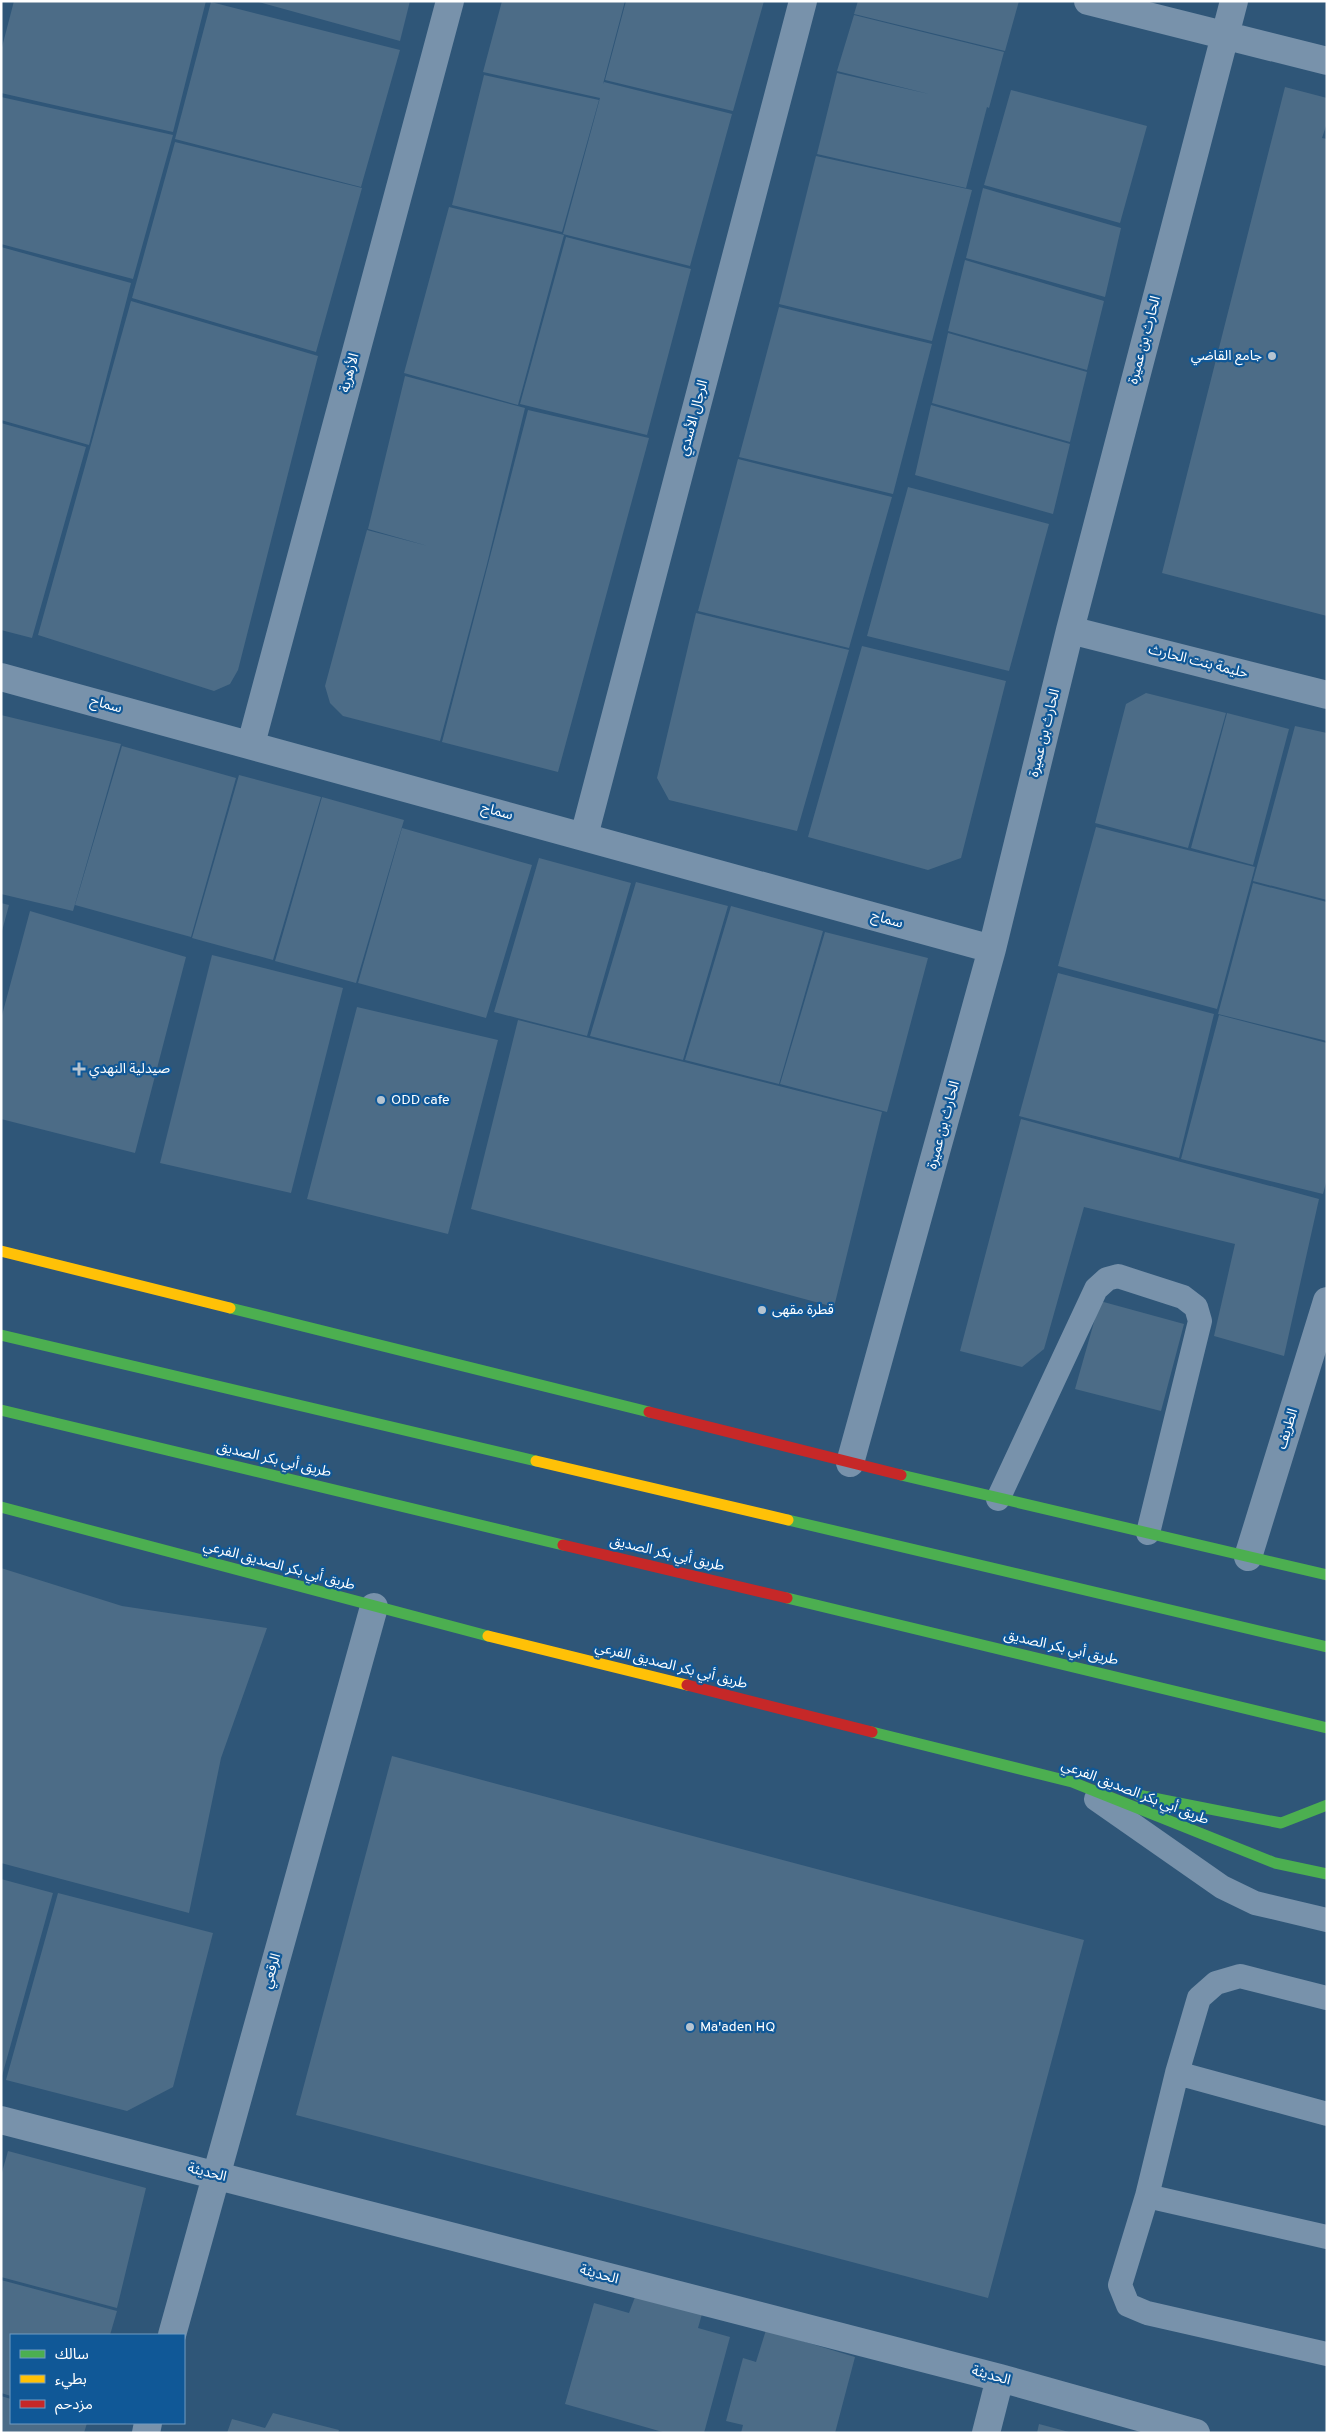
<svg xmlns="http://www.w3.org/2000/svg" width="1328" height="2434" font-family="Overpass,'Noto Sans Arabic',sans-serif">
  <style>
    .building { fill: #4c6c87 }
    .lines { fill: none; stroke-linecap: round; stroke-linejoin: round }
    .lane { stroke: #7892ab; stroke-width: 24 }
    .street { stroke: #7892ab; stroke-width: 28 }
    .fast { stroke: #4caf50; stroke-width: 11 }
    .slow { stroke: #ffc107; stroke-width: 11 }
    .jam { stroke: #c62828; stroke-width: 11 }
    .poi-dot { fill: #b6c4d0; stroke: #105897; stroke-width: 2 }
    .labels { text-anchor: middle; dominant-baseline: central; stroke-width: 4.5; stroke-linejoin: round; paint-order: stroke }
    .street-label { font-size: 14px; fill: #fff; stroke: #105897 }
    .poi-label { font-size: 14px; fill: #fff; stroke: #105897; text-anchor: start }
  </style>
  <rect width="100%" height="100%" fill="#2f5678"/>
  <path class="building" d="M14,1h192l-33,131 -172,-39v-42z
    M255,1h155l-10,40z
    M502,1h123l-22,83 1,-2 128,32 -42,152 -127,-32 37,-136 -117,-26z
    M626,1h138l-31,110 -128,-31z
    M858,1h161l-14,50 -151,-37z
    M211,2l189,48 -39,137 -186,-48z
    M854,15l150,37 -15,56 -2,-1 -21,81 -149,-34 20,-81 92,21 -92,-23z
    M484,75l115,25 -37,132 -110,-27z
    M1285,87l42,11v25l-5,15 5,1v477l-165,-43z
    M1011,90l136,36 -27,97 -136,-38z
    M1,97l172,38 -40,144 -132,-35z
    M175,142l187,46 -46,164 -184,-54z
    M816,156l156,34 -40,151 -153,-37z
    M983,188l138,40 -16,69 -139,-39z
    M449,207l115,28 -46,170 -114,-32z
    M566,237l125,32 -44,166 -127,-31z
    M1,247l130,36 -42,162 -88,-25z
    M965,260l139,41 -17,69 -139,-39z
    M131,301l187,55 -80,314 -8,14 -16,7 -176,-56z
    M779,307l153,37 -39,150 -154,-37z
    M948,333l139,39 -17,70 -138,-39z
    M405,376l120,32 -38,156 -47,177 -97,-25 -13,-13 -5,-17 42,-156 61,16 -60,-17z
    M931,405l139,39 -17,70 -138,-39z
    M528,410l121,28 -91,334 -116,-30z
    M1,423l85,24 -54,191 -31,-8z
    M738,459l154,38 -43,151 -151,-37z
    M908,487l141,37 -40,147 -142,-35z
    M696,613l153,37 -52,181 -128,-31 -12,-22z
    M862,646l144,35 -45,177 -33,12 -120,-33z
    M1146,693l80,20 -38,135 -93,-25 31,-119z
    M1227,713l62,16 -36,136 -62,-17z
    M1,715l120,29 -48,167 -72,-17z
    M1295,726l32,7v167l-74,-19z
    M122,746l114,32 -45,159 -116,-32z
    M239,775l82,22 -48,163 -81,-22z
    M322,797l82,23 -48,163 -81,-22z
    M1096,827l159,40 -38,142 -159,-43z
    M402,828l130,37 -46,153 -128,-35z
    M539,858l92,25 -44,153 -93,-24z
    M636,882l92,24 -45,154 -93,-24z
    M1253,883l74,19v139l-109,-27z
    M1,903l8,2 -7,26h-1z
    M731,906l92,25 -44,153 -94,-24z
    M30,911l156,46 -51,196 -134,-34v-100z
    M825,932l103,26 -41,154 -107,-28z
    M212,955l131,33 -52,205 -131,-30z
    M1058,973l156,41 -35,144 -160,-42z
    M357,1007l141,33 -50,194 -141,-35z
    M1219,1015l108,28v136l-4,15 -142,-35z
    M518,1020l364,92 -48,195 -363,-98z
    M1021,1119l298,80 -35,157 -70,-20 21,-92 -151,-37 -40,142 -22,18 -62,-16z
    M1100,1301l84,23 -23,87 -86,-22z
    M1,1568l121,38 145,22 -46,130 -32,155 -188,-50z
    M392,1756l692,184 -96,358 -692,-183z
    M1,1879l52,14 -51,183h-1z
    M58,1893l155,40 -40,154 -46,24 -121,-31z
    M8,2151l138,37 -29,120 -116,-31v-101z
    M1,2280l116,31 -7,24h-99v61l-10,-3z
    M635,2297l67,17 -4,14 32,9 -26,96h-38l-101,-29 29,-101 35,10z
    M766,2330l89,27 -20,76h-94l2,-8 -17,-4 17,-63 13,4z
    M1,2396l10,3v24h76l-3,10h-83z
    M273,2413l66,17 -1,3h-111l5,-14 33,9z
    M1039,2424l30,8v1h-32z"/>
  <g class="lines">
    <path class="lane" d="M998,1499l98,-210 11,-10 11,-3 65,21 13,10 4,14 -52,212
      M1096,1799l126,88 33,16 72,17
      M1177,2073l22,-75 17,-15 24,-7 87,22
      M1327,2114l-150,-41 -30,123 180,41
      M1147,2196l-27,89 8,20 19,8 180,41"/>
    <path class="street" d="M1088,1l239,60
      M1070,630l257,65
      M1,677l991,272
      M251,744l199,-743
      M584,836l219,-835
      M850,1463l142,-514 78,-319 164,-629
      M1248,1557l79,-256
      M1,2120l999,258 196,55
      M172,2335l202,-728
      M146,2433l2,-10
      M986,2433l14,-55"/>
    <path class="fast" d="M230,1308l419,104
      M1,1335l535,126
      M1,1410l562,135
      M901,1475l426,100
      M1,1507l487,129
      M788,1520l539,127
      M787,1598l540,130
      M872,1732l200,50 203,81 52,11
      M1138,1795l143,28 46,-18"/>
    <path class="slow" d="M1,1251l229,57
      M536,1461l252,59
      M488,1636l199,49"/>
    <path class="jam" d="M649,1412l252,63
      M563,1545l224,53
      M687,1685l185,47"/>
  </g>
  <g class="poi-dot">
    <circle cx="1272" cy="356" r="5"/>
    <path d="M76.5 1061.5h5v5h5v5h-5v5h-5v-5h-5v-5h5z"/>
    <circle cx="381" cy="1100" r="5"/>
    <circle cx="762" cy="1310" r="5"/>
    <circle cx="690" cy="2027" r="5"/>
  </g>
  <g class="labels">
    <g class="street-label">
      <text transform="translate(1145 340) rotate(-75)">الحارث بن عميرة</text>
      <text transform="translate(350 373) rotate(-75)">الأزهرية</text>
      <text transform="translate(694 418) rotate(-75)">الرجال الأسدي</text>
      <text transform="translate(1198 662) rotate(14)">حليمة بنت الحارث</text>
      <text transform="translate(106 705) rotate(15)">سماح</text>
      <text transform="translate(1045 733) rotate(-76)">الحارث بن عميرة</text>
      <text transform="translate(497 812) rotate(15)">سماح</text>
      <text transform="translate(887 920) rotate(16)">سماح</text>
      <text transform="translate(944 1125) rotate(-75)">الحارث بن عميرة</text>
      <text transform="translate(1288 1429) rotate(-73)">الطريف</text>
      <text transform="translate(274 1460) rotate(13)">طريق أبي بكر الصديق</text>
      <text transform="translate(667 1554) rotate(13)">طريق أبي بكر الصديق</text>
      <text transform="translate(279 1566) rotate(15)">طريق أبي بكر الصديق الفرعي</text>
      <text transform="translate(1061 1648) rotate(13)">طريق أبي بكر الصديق</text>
      <text transform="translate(671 1666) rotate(14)">طريق أبي بكر الصديق الفرعي</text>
      <text transform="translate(1135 1793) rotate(21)">طريق أبي بكر الصديق الفرعي</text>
      <text transform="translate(272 1971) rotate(-74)">الرقعي</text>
      <text transform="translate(207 2173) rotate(14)">الحديثة</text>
      <text transform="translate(599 2275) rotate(15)">الحديثة</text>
      <text transform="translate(991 2376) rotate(15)">الحديثة</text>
    </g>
    <g class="poi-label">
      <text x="1262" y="356" text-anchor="end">جامع القاضي</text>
      <text x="89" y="1069">صيدلية النهدي</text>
      <text x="391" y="1100">ODD cafe</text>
      <text x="772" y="1310">قطرة مقهى</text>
      <text x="700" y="2027">Ma'aden HQ</text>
    </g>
  </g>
  <rect width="1328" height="2434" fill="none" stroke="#ffffff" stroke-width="5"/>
  <rect x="10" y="2334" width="175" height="90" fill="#105897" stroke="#709bc1"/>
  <rect x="20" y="2350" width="25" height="8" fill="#4caf50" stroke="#709bc1"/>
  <text x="55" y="2359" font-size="15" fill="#ffffff">سالك</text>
  <rect x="20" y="2375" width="25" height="8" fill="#ffc107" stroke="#709bc1"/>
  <text x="55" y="2384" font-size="15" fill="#ffffff">بطيء</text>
  <rect x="20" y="2400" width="25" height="8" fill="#c62828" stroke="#709bc1"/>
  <text x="55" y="2409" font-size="15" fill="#ffffff">مزدحم</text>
</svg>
